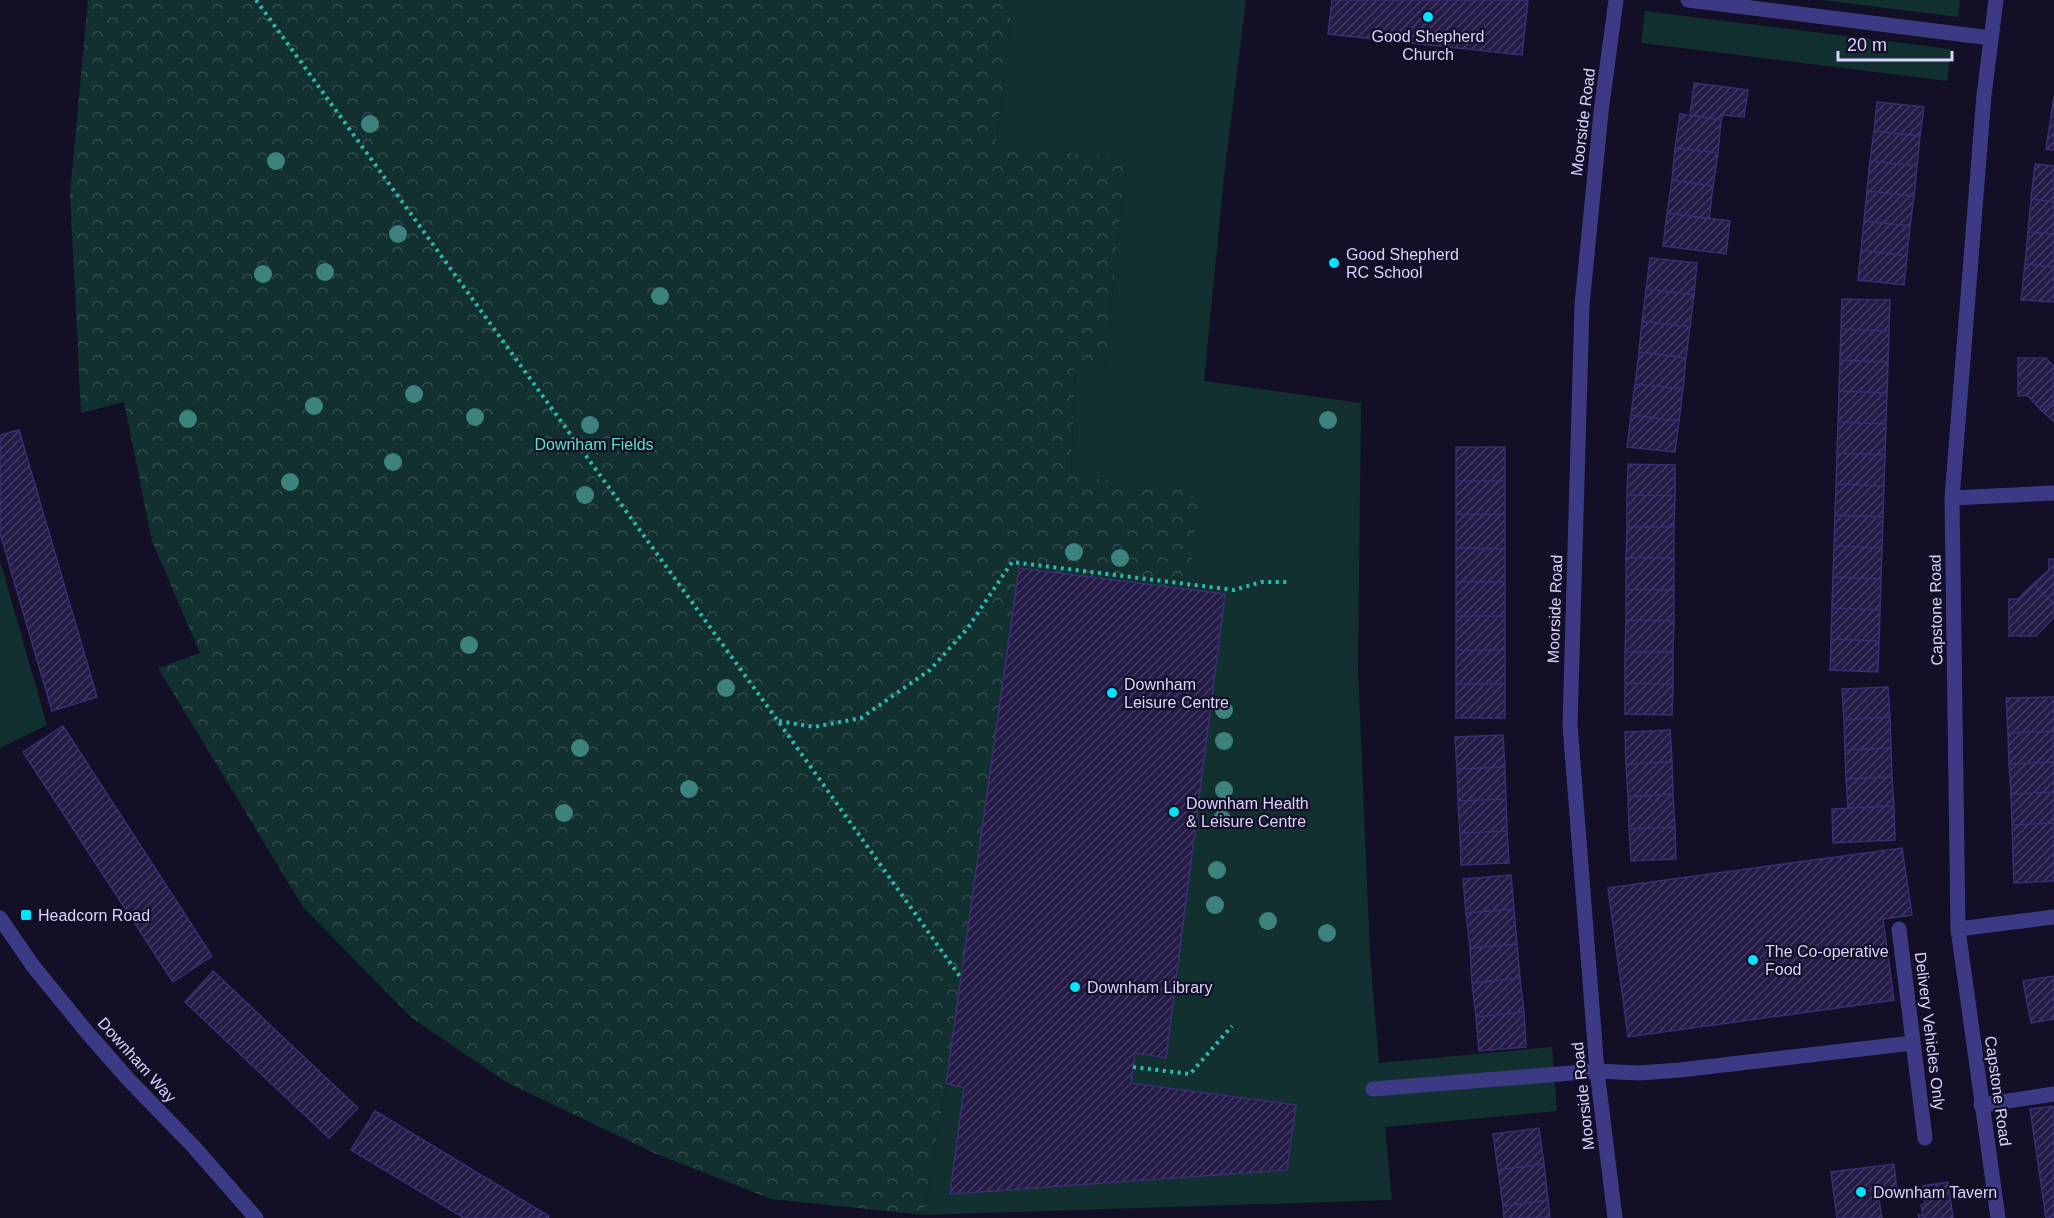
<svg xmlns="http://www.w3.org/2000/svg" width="2054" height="1218" font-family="Arial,sans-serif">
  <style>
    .green { fill: #12302f }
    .park { fill: url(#park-crowns) }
    .building { fill: url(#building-hatch); stroke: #3b2d73; stroke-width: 1.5 }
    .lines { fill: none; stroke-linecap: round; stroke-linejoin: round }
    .path { stroke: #2fb8b0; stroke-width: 4; stroke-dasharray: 3 4.5; stroke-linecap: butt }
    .service { stroke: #3d3a85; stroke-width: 15 }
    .minor { stroke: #3d3a85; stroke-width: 15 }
    .tertiary { stroke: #3d3a85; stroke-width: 15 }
    .tree { fill: #3d827b }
    .poi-dot { fill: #00e5ff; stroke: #130f26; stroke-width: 2 }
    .labels { text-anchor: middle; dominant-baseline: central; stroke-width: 4.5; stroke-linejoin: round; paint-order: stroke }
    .poi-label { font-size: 16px; fill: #d9d4ff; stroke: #130f26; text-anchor: start }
    .street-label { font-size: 16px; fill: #d9d4ff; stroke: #130f26 }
    .park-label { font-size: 16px; fill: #5fe0c0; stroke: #130f26 }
  </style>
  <defs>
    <pattern id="park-crowns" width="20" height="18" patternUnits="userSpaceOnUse" patternTransform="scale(1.5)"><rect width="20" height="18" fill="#12302f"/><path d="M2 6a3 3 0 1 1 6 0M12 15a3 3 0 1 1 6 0" fill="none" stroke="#344d4e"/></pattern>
    <pattern id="building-hatch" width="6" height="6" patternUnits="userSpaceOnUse" patternTransform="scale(1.5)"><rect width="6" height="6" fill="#241b47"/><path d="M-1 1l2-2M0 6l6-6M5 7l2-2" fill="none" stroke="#433b63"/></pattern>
  </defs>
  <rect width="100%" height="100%" fill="#130f26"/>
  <path class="green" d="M1013,0h233l-21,168 -21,213 157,22 -3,267 12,284 9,109 173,-16 5,64 -172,16 7,73 -468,15 22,-132 73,-515 180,-77 -128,-16 4,-111 30,3 21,-208 -130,-14z
    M1822,0h138l-2,17z
    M1645,11l306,38 -4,32 -306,-38z
    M0,561l47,164 -47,23z"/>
  <path class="park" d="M88,0h925l-17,145 130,14 -21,208 -30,-3 -4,111 128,16 -10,99 -170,-21 -73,514 -22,132 -153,-16 -117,-46 -148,-71 -94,-64 -109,-111 -145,-239 42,-15 -48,-112 -28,-139 -43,11 -11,-220z"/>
  <path class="building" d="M1332,0h196l-6,55 -194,-21z
    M1694,83l54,7 -4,27 -21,-2 -2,5 -31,-5z
    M2054,96v54l-8,-1z
    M1877,102l47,5 -4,29 -46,-5z
    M1680,114l41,6 -3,33 -43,-5z
    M1874,131l46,5 -3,30 -47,-5z
    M1675,148l43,5 -5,33 -41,-6z
    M1870,161l47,5 -3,30 -47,-5z
    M2035,164l19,2v36l-23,-3z
    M1672,180l41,6 -4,33 -42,-6z
    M1867,191l47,5 -4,30 -46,-5z
    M2031,199l23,3v32l-26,-2z
    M1667,213l63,8 -4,33 -63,-8z
    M1864,221l46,5 -3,30 -46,-6z
    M2028,232l26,2v33l-29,-3z
    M1861,250l46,6 -3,29 -46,-5z
    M1650,258l47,5 -3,32 -48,-6z
    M2025,264l29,3v35l-33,-2z
    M1646,289l48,6 -4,32 -48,-6z
    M1842,299l48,1 -1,31 -48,-2z
    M1642,321l48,6 -4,31 -47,-6z
    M1841,329l48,2 -1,31 -48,-2z
    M1639,352l47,6 -3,31 -48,-5z
    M2018,358h28l8,9v33l-12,11 -15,-16 -9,1z
    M1840,360l48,2 -1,31 -48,-2z
    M1635,384l48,5 -4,32 -48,-6z
    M1839,391l48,2 -1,31 -48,-2z
    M2054,400v22l-12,-11z
    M1631,415l48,6 -4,31 -48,-5z
    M1838,422l48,2 -1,31 -48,-2z
    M19,430l78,267 -45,14 -52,-178v-98z
    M1456,447h49v34h-49z
    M1837,453l48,2 -1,31 -48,-2z
    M1628,464l47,1v31l-48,-1z
    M1456,481h49v34l-49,-1z
    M1836,484l48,2 -1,31 -48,-2z
    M1627,495l48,1 -1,31h-47z
    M1456,514l49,1v34l-49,-1z
    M1835,515l48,2 -1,31 -48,-2z
    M1627,527h47v31h-48z
    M1834,546l48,2 -1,31 -48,-2z
    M1456,548l49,1v33h-49z
    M1626,558h48v32l-48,-1z
    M2049,559h5v45l-21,-20 16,-14z
    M1019,568l206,26 -59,464 -31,-5 -4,30 165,22 -9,65 -337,24 14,-106 -18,-5z
    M1833,577l48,2 -1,31 -48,-2z
    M1456,582h49v34h-49z
    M2033,584l21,20v13l-18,19h-27v-37h9z
    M1626,589l48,1v31l-48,-1z
    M1832,608l48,2 -1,31 -48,-2z
    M1456,616h49v34h-49z
    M1626,620l48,1 -1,31h-48z
    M1831,639l48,2 -1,31 -48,-2z
    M1456,650h49v34h-49z
    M1625,652h48v32l-48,-1z
    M1625,683l48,1 -1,31 -47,-1z
    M1456,684h49v34h-49z
    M1888,687l2,30 -46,3 -2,-31z
    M2054,697v34l-46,2 -2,-35z
    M1890,717l1,31 -46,2 -1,-30z
    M63,726l149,230 -39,26 -150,-230z
    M1670,730l2,32 -46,2 -1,-32z
    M2054,731v31l-45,2 -1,-31z
    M1503,735l2,32 -48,2 -2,-32z
    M1891,748l1,29 -46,2 -1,-29z
    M1672,762l1,32 -45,3 -2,-33z
    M2054,762v30l-43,2 -2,-30z
    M1505,767l1,32 -48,2 -1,-32z
    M1892,777l2,29 -46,2 -2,-29z
    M2054,792v31l-42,2 -1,-31z
    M1673,794l2,33 -46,2 -1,-32z
    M1506,799l1,32 -47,2 -2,-32z
    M1894,806l1,34 -62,3 -1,-34z
    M2054,823v58l-40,2 -2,-58z
    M1675,827l1,32 -45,2 -2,-32z
    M1507,831l2,32 -48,2 -1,-32z
    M1902,848l10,67 -29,4 11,81 -266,37 -20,-149z
    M1511,875l3,34 -48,4 -3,-34z
    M1514,909l3,35 -47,4 -4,-35z
    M1517,944l3,34 -48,5 -2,-35z
    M213,971l145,137 -29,30 -144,-136z
    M2054,976v43l-23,4 -8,-42z
    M1520,978l4,34 -48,5 -4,-34z
    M1524,1012l2,35 -47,4 -3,-34z
    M2054,1106v112h-8l-16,-109z
    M375,1111l174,105 -1,2h-84l-113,-68z
    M1539,1128l5,36 -46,6 -5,-36z
    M1544,1164l4,36 -45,6 -5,-36z
    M1894,1164l3,27 -19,2 4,25h-45l-6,-46z
    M1948,1182l5,36h-34l-1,-3h5l-2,-10 4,-1 -2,-18z
    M1548,1200l2,18h-46l-1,-12z"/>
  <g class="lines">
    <path class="path" d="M256,0l522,721 183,257
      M779,721l35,6 47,-9 69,-48 37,-41 45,-67 222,28 27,-8h27
      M1133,1067l57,7 42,-48"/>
    <path class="service" d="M1899,929l26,209
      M1373,1089l224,-18 42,2 41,-3 233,-27
      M1981,1105l73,-11"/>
    <path class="minor" d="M1688,0l303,38
      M1996,0l-12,95 -32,403 6,431 40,289
      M1952,498l102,-5
      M1958,929l96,-12
      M1615,1218l-18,-147 -27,-346 12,-420 19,-193 15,-112"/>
    <path class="tertiary" d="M0,918l33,48 53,65 42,48 65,67 63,72"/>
  </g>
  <g class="tree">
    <circle cx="370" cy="124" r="9"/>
    <circle cx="276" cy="161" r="9"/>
    <circle cx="398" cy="234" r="9"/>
    <circle cx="325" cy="272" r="9"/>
    <circle cx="263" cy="274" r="9"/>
    <circle cx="660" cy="296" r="9"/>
    <circle cx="414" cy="394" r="9"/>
    <circle cx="314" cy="406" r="9"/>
    <circle cx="475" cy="417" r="9"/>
    <circle cx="188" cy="419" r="9"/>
    <circle cx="1328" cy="420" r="9"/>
    <circle cx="590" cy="425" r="9"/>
    <circle cx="393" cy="462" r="9"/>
    <circle cx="290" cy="482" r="9"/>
    <circle cx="585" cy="495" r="9"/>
    <circle cx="1074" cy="552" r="9"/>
    <circle cx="1120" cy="558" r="9"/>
    <circle cx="469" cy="645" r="9"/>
    <circle cx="726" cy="688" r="9"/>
    <circle cx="1224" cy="710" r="9"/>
    <circle cx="1224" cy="741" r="9"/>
    <circle cx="580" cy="748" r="9"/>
    <circle cx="689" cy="789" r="9"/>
    <circle cx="1224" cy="790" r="9"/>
    <circle cx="564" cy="813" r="9"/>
    <circle cx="1222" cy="819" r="9"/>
    <circle cx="1217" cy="870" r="9"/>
    <circle cx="1215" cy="905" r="9"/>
    <circle cx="1268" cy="921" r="9"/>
    <circle cx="1327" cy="933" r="9"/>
  </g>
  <g class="poi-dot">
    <circle cx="1428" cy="17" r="6"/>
    <circle cx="1334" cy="263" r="6"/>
    <circle cx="1112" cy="693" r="6"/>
    <circle cx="1174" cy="812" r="6"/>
    <rect x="20" y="909" width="12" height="12" rx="3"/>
    <circle cx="1753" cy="960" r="6"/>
    <circle cx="1075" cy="987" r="6"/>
    <circle cx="1861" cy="1192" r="6"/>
  </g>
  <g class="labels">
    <g class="poi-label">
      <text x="1428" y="36" text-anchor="middle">Good Shepherd<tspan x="1428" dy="18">Church</tspan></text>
      <text x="1346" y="254">Good Shepherd<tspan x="1346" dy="18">RC School</tspan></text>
      <text x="1124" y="684">Downham<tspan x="1124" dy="18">Leisure Centre</tspan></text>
      <text x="1186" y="803">Downham Health<tspan x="1186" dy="18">&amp; Leisure Centre</tspan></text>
      <text x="38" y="915">Headcorn Road</text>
      <text x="1765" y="951">The Co-operative<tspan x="1765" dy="18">Food</tspan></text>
      <text x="1087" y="987">Downham Library</text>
      <text x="1873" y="1192">Downham Tavern</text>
    </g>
    <g class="street-label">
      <text transform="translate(1583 122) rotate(-83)">Moorside Road</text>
      <text transform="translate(1555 609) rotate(-88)">Moorside Road</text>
      <text transform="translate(1936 610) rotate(-91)">Capstone Road</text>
      <text transform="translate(1930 1031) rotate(83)">Delivery Vehicles Only</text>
      <text transform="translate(137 1060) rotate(48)">Downham Way</text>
      <text transform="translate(1998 1091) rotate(82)">Capstone Road</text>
      <text transform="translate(1583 1096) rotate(-96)">Moorside Road</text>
    </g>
    <g class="park-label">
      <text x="594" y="444">Downham Fields</text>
    </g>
  </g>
  <path d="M1838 51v9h114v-9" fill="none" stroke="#d9d4ff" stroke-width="3"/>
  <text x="1847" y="51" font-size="18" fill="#d9d4ff" stroke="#130f26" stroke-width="4.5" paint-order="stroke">20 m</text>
</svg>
